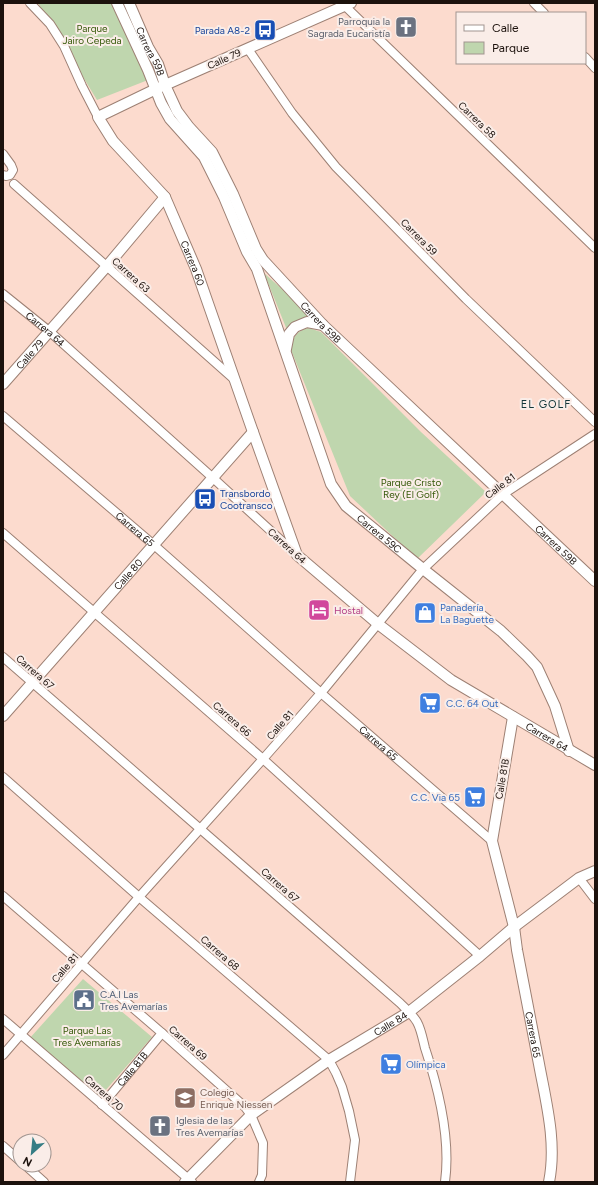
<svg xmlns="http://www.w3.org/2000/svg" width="598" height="1185" font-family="Figtree,sans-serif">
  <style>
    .green { fill: #bfd6ae }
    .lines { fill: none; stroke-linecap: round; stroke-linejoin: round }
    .minor-casing { stroke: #9d8074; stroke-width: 10 }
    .tertiary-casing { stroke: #9d8074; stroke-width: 12 }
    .minor { stroke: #fff; stroke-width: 8 }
    .tertiary { stroke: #fff; stroke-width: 10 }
    .labels { text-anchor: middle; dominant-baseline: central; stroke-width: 4; stroke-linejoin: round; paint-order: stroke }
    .worship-label { font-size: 10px; fill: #5b616d; stroke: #faede8; text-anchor: end }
    .park-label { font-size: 10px; fill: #355909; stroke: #faede8 }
    .transit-label { font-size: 10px; fill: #164399; stroke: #faede8; text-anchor: end }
    .street-label { font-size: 10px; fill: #1c120d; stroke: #faede8 }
    .shop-label { font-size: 10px; fill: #366cbe; stroke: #faede8; text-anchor: start }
    .hotel-label { font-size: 10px; fill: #b23c85; stroke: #faede8; text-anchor: start }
    .service-label { font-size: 10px; fill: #4e5e75; stroke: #faede8; text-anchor: start }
    .education-label { font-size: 10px; fill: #785e54; stroke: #faede8; text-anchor: start }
    .neighbourhood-label { font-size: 11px; letter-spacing: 1px; fill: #14373a; stroke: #faede8 }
  </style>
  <rect width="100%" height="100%" fill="#fcdbce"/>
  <path class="green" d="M38,3h73l37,77 -51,20z
    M264,273l19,17 29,30 -25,10z
    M309,328l12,4 100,100 65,60 -69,67 -67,-63 -59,-146c2,-13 5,-19 18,-22z
    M83,979l69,58 -54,62 -69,-60z"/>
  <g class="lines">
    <g class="minor-casing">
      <g id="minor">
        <path d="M30,3l20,21 14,22 18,40 16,31"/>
        <path d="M534,3l10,10"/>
        <path d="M345,6l250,242"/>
        <path d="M248,49l44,64 44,54 130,132 129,123"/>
        <path d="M585,57l10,11"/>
        <path d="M3,154l8,11 2,5 -3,5 -4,1 -3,-1"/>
        <path d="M14,184l221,196"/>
        <path id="s1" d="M3,294l46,37 164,147 84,77"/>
        <path id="s2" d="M3,416l151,129 167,148 171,148"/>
        <path d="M3,533l260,226 217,197"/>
        <path d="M3,657l397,346c6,6 13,12 17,19 4,7 6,18 8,26 14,42 26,90 20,134"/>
        <path d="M3,777l136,120 190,163 7,13 6,14 7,24 6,29 -5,42"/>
        <path d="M579,878l16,21"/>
        <path d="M3,896l159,137 83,74 6,8 12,28 -1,32 -3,7"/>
        <path d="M3,1019l189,163"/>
        <path d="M3,1055l136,-158 124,-138 58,-66 102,-124 79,-74 93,-61"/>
        <path id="s3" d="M102,1105l60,-72"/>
        <path d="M3,1146l17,15"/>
        <path d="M25,1165l19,17"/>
      </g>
    </g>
    <g class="tertiary-casing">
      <g id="tertiary">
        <path id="s4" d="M117,3l31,67 13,33 9,16 34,38 20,40 23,55 10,17 74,215 15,22 77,63 78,62 26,25 10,11 18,39 14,45"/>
        <path id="s5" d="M129,3l19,44 10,17 7,21 12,26 12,16 23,25 21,42 23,55 7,11 60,65 272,256"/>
        <path id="s6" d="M351,3l-195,86 -58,28 15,24 52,56 31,72 57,163 44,123 81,69 73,56 144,85"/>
        <path d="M286,349l3,-15 6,-7 12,-5 16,3"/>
        <path id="s7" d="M3,384l104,-118 58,-69"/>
        <path id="s8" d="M3,716l250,-284"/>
        <path id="s9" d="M513,717l-21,124 22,86 3,23c7,38 15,76 22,114 7,38 18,79 10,118"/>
        <path id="s10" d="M185,1182l66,-67 78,-55 80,-48 71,-56 34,-29 65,-49 16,-7"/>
      </g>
    </g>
    <use href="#minor" class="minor"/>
    <use href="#tertiary" class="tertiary"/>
  </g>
  <defs>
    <g id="church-square" transform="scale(1.15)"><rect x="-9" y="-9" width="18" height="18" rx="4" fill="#6b7280" stroke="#faede8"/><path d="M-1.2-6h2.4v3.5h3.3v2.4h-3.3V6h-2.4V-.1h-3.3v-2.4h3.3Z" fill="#fff"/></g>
    <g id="bus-square" transform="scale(1.15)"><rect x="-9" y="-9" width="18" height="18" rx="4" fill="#1a4fb4" stroke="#faede8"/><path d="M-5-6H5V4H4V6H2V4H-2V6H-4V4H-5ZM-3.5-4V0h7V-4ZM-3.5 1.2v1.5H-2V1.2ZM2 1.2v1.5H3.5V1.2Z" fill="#fff"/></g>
    <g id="hotel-square" transform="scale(1.15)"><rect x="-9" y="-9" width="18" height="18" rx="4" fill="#d1479c" stroke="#faede8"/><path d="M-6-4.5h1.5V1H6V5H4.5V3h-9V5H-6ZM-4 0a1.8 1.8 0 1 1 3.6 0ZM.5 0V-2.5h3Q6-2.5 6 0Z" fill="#fff"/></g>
    <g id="shop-square" transform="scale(1.15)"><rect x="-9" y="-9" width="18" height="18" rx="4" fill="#3f7fe0" stroke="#faede8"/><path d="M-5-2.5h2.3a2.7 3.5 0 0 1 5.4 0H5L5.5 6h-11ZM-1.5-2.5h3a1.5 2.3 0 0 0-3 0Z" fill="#fff"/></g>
    <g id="supermarket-square" transform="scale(1.15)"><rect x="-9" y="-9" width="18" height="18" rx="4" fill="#3f7fe0" stroke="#faede8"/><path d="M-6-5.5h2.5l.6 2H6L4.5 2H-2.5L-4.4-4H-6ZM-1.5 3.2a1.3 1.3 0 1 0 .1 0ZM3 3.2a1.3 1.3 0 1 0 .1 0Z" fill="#fff"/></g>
    <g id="civic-square" transform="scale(1.15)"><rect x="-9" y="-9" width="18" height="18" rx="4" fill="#5c6f8a" stroke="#faede8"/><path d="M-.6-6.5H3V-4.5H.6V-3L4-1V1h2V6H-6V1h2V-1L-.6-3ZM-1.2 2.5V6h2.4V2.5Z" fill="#fff"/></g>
    <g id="school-square" transform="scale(1.15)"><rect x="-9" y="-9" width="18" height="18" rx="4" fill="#8d6e63" stroke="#faede8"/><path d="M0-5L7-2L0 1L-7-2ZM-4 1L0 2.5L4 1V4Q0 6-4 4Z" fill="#fff"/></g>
  </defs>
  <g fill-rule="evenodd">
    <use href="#church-square" x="406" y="27"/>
    <use href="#bus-square" x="265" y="30"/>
    <use href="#bus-square" x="205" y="499"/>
    <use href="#hotel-square" x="319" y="610"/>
    <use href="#shop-square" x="425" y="613"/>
    <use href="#supermarket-square" x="430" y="703"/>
    <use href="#supermarket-square" x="475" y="797"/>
    <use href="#civic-square" x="84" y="1000"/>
    <use href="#supermarket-square" x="391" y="1064"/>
    <use href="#school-square" x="185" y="1098"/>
    <use href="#church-square" x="160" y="1126"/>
  </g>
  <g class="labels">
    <g class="worship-label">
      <text x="390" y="21">Parroquia la<tspan x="390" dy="12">Sagrada Eucaristía</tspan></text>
      <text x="176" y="1120" text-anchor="start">Iglesia de las<tspan x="176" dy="12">Tres Avemarías</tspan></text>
    </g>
    <g class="park-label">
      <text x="92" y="28">Parque<tspan x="92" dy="12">Jairo Cepeda</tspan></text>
      <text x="411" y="482">Parque Cristo<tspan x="411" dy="12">Rey (El Golf)</tspan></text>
      <text x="87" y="1030">Parque Las<tspan x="87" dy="12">Tres Avemarías</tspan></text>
    </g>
    <g class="transit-label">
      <text x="250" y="30">Parada A8-2</text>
      <text x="220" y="493" text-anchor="start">Transbordo<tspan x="220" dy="12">Cootransco</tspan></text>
    </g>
    <g class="street-label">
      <text stroke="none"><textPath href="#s5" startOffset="53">Carrera 59B</textPath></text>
      <text transform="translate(224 59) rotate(-24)">Calle 79</text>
      <text transform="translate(477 120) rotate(44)">Carrera 58</text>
      <text transform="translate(419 237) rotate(45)">Carrera 59</text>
      <text stroke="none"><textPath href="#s6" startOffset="454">Carrera 60</textPath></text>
      <text transform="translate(131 275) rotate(42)">Carrera 63</text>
      <text stroke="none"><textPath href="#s5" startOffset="377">Carrera 59B</textPath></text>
      <text stroke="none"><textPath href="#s1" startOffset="55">Carrera 64</textPath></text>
      <text stroke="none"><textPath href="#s7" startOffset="40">Calle 79</textPath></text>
      <text transform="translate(500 486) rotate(-37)">Calle 81</text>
      <text stroke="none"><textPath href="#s2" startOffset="174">Carrera 65</textPath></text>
      <text stroke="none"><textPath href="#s4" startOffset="600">Carrera 59C</textPath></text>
      <text stroke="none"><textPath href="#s5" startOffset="701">Carrera 59B</textPath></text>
      <text transform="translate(287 546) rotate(42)">Carrera 64</text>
      <text stroke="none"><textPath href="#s8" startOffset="189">Calle 80</textPath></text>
      <text transform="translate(35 672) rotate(41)">Carrera 67</text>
      <text transform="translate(232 719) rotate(41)">Carrera 66</text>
      <text transform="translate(280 725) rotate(-49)">Calle 81</text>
      <text stroke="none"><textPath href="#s6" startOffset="1074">Carrera 64</textPath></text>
      <text stroke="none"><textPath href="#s2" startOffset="498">Carrera 65</textPath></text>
      <text transform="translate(502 779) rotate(-80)">Calle 81B</text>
      <text transform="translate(280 885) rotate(41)">Carrera 67</text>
      <text transform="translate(220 953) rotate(41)">Carrera 68</text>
      <text transform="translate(65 968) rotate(-49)">Calle 81</text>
      <text stroke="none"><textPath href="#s10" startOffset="261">Calle 84</textPath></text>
      <text stroke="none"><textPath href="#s9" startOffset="324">Carrera 65</textPath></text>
      <text transform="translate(188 1043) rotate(41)">Carrera 69</text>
      <text stroke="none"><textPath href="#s3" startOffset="47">Calle 81B</textPath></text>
      <text transform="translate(104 1093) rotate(41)">Carrera 70</text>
    </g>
    <g class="shop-label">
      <text x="440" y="607">Panadería<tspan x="440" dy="12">La Baguette</tspan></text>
      <text x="446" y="703">C.C. 64 Out</text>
      <text x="460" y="797" text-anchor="end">C.C. Via 65</text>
      <text x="406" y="1064">Olímpica</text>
    </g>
    <g class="hotel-label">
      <text x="334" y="610">Hostal</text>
    </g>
    <g class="service-label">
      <text x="100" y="994">C.A.I Las<tspan x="100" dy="12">Tres Avemarías</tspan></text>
    </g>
    <g class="education-label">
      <text x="200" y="1092">Colegio<tspan x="200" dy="12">Enrique Niessen</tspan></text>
    </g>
    <g class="neighbourhood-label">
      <text x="546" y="404">EL GOLF</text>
    </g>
  </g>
  <rect width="598" height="1185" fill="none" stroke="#1c120d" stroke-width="8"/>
  <rect x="456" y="12" width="130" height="52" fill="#faede8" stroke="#a19590"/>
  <rect x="464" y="25" width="20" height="6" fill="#ffffff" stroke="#a19590"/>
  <text x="492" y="32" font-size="12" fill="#1c120d">Calle</text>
  <rect x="464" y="42" width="20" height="12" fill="#bfd6ae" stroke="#a19590"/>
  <text x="492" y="52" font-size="12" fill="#1c120d">Parque</text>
  <g transform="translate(32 1153) rotate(207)"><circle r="19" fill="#faede8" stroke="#a19590"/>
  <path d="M0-3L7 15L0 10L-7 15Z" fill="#357d84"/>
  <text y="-6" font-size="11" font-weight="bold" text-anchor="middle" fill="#1c120d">N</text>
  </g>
</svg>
